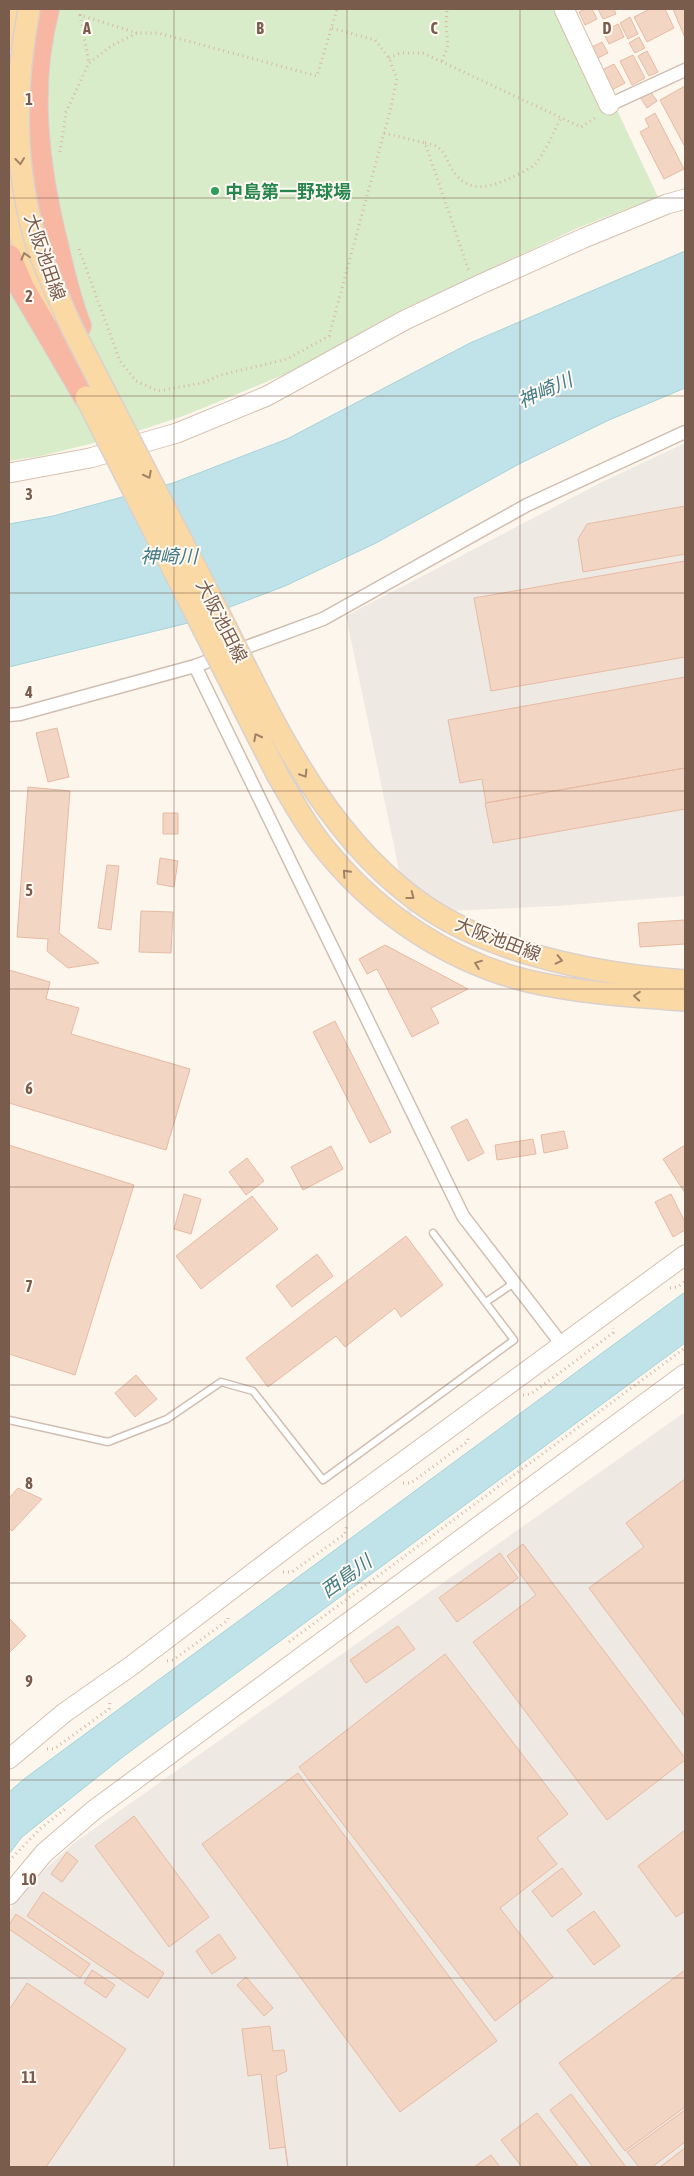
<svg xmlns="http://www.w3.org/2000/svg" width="694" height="2176" font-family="'Asap Condensed','Noto Sans JP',sans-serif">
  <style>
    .industrial { fill: #efe9e4 }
    .green { fill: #d8ecc9 }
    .water { fill: #bfe3e8; stroke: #a5d3da }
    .building { fill: #f3d5c3; stroke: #e6bba3 }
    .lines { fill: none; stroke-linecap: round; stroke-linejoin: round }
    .lane-casing { stroke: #d1beb0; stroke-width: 9 }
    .street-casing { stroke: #d1beb0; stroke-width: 15 }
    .secondary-casing { stroke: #d6c0b0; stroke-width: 21 }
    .primary-casing { stroke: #dad1cd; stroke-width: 24 }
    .highway-casing { stroke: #dad1cd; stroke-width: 26 }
    .path { stroke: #d9b8a5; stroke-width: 3; stroke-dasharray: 1 4; stroke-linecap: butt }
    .lane { stroke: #fff; stroke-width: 6 }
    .street { stroke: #fff; stroke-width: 12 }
    .secondary { stroke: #fff; stroke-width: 19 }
    .primary { stroke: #fbd9a5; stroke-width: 21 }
    .highway { stroke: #f7b7a3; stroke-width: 24 }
    .primary-bridge-casing { stroke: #dad1cd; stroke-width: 24; stroke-linecap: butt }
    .primary-bridge { stroke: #fbd9a5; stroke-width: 21 }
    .oneway { stroke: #a18267 }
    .grid { fill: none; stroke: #7a5c4d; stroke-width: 1; stroke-opacity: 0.55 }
    .leisure-dot { fill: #2e9e5b; stroke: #fffaf3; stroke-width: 2 }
    .labels { text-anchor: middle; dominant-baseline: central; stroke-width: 4; stroke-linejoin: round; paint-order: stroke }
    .leisure-label { font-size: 18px; font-weight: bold; fill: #27864d; stroke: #fffaf3; text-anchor: start }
    .street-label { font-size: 18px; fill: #7a5c4d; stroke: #fffaf3 }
    .water-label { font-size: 19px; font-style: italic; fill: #437c86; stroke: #fffaf3 }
    .grid-label { font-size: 16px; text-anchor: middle; font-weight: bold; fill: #7a5c4d; stroke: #fffaf3; stroke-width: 4; stroke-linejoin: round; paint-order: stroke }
  </style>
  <rect width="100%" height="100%" fill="#fdf6ec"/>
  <path class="industrial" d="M685,443v453l-129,10 -148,7 -62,-297 258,-135z
    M685,1412v755h-676v-256l14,-22 51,-46z"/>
  <path class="green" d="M56,9h499l51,106 11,-5 41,87 -78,30 -181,84 -106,60 -107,44 -60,20 -85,21 -32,5v-277l38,-134z"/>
  <path class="water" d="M685,251v137l-76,32 -90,44 -143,79 -91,43 -97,37 -179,44v-143l44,-8 120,-33 114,-44 183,-96z
    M685,1292v51l-561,413 -102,81 -13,17v-62l15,-13z"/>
  <path class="building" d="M585,9h7l5,10 -12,6 -6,-13z
    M598,9h16l2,5 -13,5z
    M650,9h15l9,19 -27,14 -13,-25z
    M673,9h12v29z
    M630,17l8,17 -10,5 -8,-16z
    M618,24l6,13 -15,7 -6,-12z
    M639,37l6,11 -10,5 -6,-10z
    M602,42l6,11 -12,6 -6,-11z
    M647,51l11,21 -9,4 -11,-20z
    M633,55l12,23 -13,7 -12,-24z
    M614,64l11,19 -15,8 -10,-20z
    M685,86v61l-25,-47z
    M650,91l7,10 -10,7 -7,-11z
    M655,113l29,56 -20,10 -24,-47 9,-5 -4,-8z
    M685,506v48l-102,18 -5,-33 9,-15z
    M685,561v96l-194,34 -17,-93z
    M685,677v91l-199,35 -4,-24 -22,4 -12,-63z
    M57,728l12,49 -21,5 -12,-49z
    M685,768v41l-192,34 -8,-40z
    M28,787l42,4 -11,142 40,30 -31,5 -21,-17 1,-12 -31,-2z
    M163,813h15v21h-15z
    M160,858l18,3 -4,26 -17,-3z
    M107,865l12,1 -8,64 -13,-2z
    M141,911l32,1 -2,41 -32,-1z
    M685,920v24l-45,3 -2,-24z
    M385,945l83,44 -37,19 8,15 -27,14 -35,-68 -10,5 -8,-15z
    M9,970l41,12 -4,17 33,9 -8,26 119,35 -24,81 -157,-47z
    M335,1021l56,111 -21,11 -57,-111z
    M467,1119l17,34 -16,8 -17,-34z
    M564,1131l4,17 -24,5 -3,-18z
    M533,1139l3,15 -39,6 -2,-15z
    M9,1145l125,40 -59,190 -66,-21z
    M685,1145v48l-22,-34z
    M331,1146l12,23 -40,21 -12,-23z
    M247,1158l17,23 -18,14 -17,-23z
    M184,1194l17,5 -10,35 -17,-5z
    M671,1194l14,28v8l-12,7 -18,-35z
    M252,1196l26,33 -77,60 -25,-33z
    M406,1236l37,49 -42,32 -6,-9 -50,39 -9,-11 -68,51 -22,-29z
    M317,1254l16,22 -41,31 -16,-21z
    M136,1375l21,24 -22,18 -20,-24z
    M685,1479v238l-96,-129 55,-41 -18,-24z
    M18,1488l24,11 -30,32 -3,-3v-30z
    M523,1544l162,214v2l-78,60 -134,-178 63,-47 -29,-39z
    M500,1553l18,25 -61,44 -18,-24z
    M9,1618l17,18 -17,17z
    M398,1626l17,23 -49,34 -16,-23z
    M445,1654l123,160 -31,24 20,26 -57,44 53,69 -58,44 -196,-254z
    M298,1773l199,268 -97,71 -198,-268z
    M134,1816l75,101 -40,30 -74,-101z
    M685,1830v81l-9,6 -38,-51z
    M67,1852l11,9 -16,21 -11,-8z
    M562,1868l20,26 -30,23 -20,-26z
    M43,1892l121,81 -16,25 -121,-82z
    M594,1911l26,35 -26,19 -27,-35z
    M16,1914l74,50 -10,14 -71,-49v-4z
    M219,1934l17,24 -24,16 -16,-23z
    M92,1970l23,15 -9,13 -22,-15z
    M685,1970v137l-60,44 -66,-88z
    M246,1977l27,31 -9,8 -27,-31z
    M27,1983l99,66 -80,118h-37v-157z
    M270,2026l3,25 11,-1 3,21 -11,5 12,91 -3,-20 -15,2 -9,-75 -13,2 -6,-47z
    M571,2094l55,73h-33l-43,-57z
    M685,2110v32l-33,25h-13l-12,-15z
    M537,2113l42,54h-57l-21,-27z
    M685,2148v19h-25z
    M491,2155l9,12h-26z"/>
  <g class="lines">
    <g class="lane-casing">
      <path id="lane" d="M486,1302l28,-19
        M9,1420l99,22 59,-23 54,-37 32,9 70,89 191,-140 -81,-107"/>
    </g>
    <g class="street-casing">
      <path id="street" d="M609,105l76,-35
        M195,666l268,550 100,130
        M9,715l11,-1 175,-48 128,-47 204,-114 158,-73"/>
    </g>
    <g class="secondary-casing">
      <path id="secondary" d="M564,9l45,96
        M9,473l81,-15 87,-25 90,-37 138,-76 74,-35 105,-47 83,-34 18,-5
        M9,1759l55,-46 67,-47 172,-131 382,-280
        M9,1895l35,-42 50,-43 591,-436"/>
    </g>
    <g class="primary-casing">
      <path id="primary" d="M9,38l5,-29
        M9,186l19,80 19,49"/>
    </g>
    <g class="highway-casing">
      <path id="highway" d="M47,9c-21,80 -10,161 10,240 6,26 12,52 22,77
        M9,257l13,31 64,109"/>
    </g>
    <path class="path" d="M81,9l-1,6 57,18
      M80,15l9,48
      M389,58l11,-5h23l158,74 17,-11
      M442,61l6,-16 -2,-22 1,-14
      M384,133l41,10 44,128
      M425,143c24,3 19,20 33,34 16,16 34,9 53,1 7,-4 17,-8 23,-13 10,-9 20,-35 27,-47
      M60,152l6,-40 23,-49 22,-17 26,-13h21l159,43 20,-67
      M79,249l41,112 16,20 22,10 44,-8 19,-8 66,-16 42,-23 61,-225 7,-32 -8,-21 -14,-18 -44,-12
      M670,1288l8,-1 7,-6
      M523,1395l8,-1 82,-61v-5
      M403,1483h8l57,-42v-5
      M283,1572h9l53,-38 2,-10
      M289,1642l396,-294
      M167,1661l6,-1 55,-40v-5
      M47,1749h7l55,-40 1,-7
      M9,1861l32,-33 24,-19"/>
    <use href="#lane" class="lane"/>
    <use href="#street" class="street"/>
    <use href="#secondary" class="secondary"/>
    <use href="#primary" class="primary"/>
    <use href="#highway" class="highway"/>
    <g class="primary-bridge-casing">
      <path id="primary-bridge" d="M29,9c-15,79 -16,155 7,233 10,30 24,59 37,88 45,88 91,176 136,264 58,113 110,242 220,315 72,47 171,65 256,72
        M86,397l192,379c16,27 31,55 52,79 50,60 120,107 198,126 51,12 105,15 157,19"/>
    </g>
    <use href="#primary-bridge" class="primary-bridge"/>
  </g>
  <defs><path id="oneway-chevron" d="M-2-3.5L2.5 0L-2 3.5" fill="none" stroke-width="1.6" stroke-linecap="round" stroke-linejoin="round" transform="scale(1.25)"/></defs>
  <g class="oneway">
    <use href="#oneway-chevron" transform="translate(20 161) rotate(84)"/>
    <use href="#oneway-chevron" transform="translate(25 256) rotate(-106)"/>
    <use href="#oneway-chevron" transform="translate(148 475) rotate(63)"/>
    <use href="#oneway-chevron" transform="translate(257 737) rotate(-117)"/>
    <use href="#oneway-chevron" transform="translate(304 774) rotate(58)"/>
    <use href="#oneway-chevron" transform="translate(346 873) rotate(-133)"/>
    <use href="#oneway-chevron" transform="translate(411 896) rotate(37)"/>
    <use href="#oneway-chevron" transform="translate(559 960) rotate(13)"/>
    <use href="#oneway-chevron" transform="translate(478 964) rotate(-159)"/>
    <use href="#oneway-chevron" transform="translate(637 996) rotate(-175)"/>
  </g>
  <path class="grid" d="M174,9v2158M347,9v2158M520,9v2158M9,198h676M9,396h676M9,593h676M9,791h676M9,989h676M9,1187h676M9,1385h676M9,1583h676M9,1780h676M9,1978h676"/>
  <circle class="leisure-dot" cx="215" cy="191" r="5"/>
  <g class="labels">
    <g class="leisure-label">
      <text x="225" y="191">中島第一野球場</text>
    </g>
    <g class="street-label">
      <text transform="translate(45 257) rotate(71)">大阪池田線</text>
      <text transform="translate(222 621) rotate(63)">大阪池田線</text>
      <text transform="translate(498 939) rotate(21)">大阪池田線</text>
    </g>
    <g class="water-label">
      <text transform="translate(545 390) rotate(-24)">神崎川</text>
      <text x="169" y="556">神崎川</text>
      <text transform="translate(346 1576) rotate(-36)">西島川</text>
    </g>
  </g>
  <g class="grid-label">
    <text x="87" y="34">A</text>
    <text x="260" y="34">B</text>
    <text x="434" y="34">C</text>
    <text x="607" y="34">D</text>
    <text x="29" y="105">1</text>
    <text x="29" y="302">2</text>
    <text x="29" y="500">3</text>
    <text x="29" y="698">4</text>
    <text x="29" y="896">5</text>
    <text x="29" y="1094">6</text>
    <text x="29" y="1292">7</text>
    <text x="29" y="1489">8</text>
    <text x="29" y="1687">9</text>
    <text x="29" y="1885">10</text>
    <text x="29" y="2083">11</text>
  </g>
  <rect width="694" height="2176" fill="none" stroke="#7a5c4d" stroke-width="20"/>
</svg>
